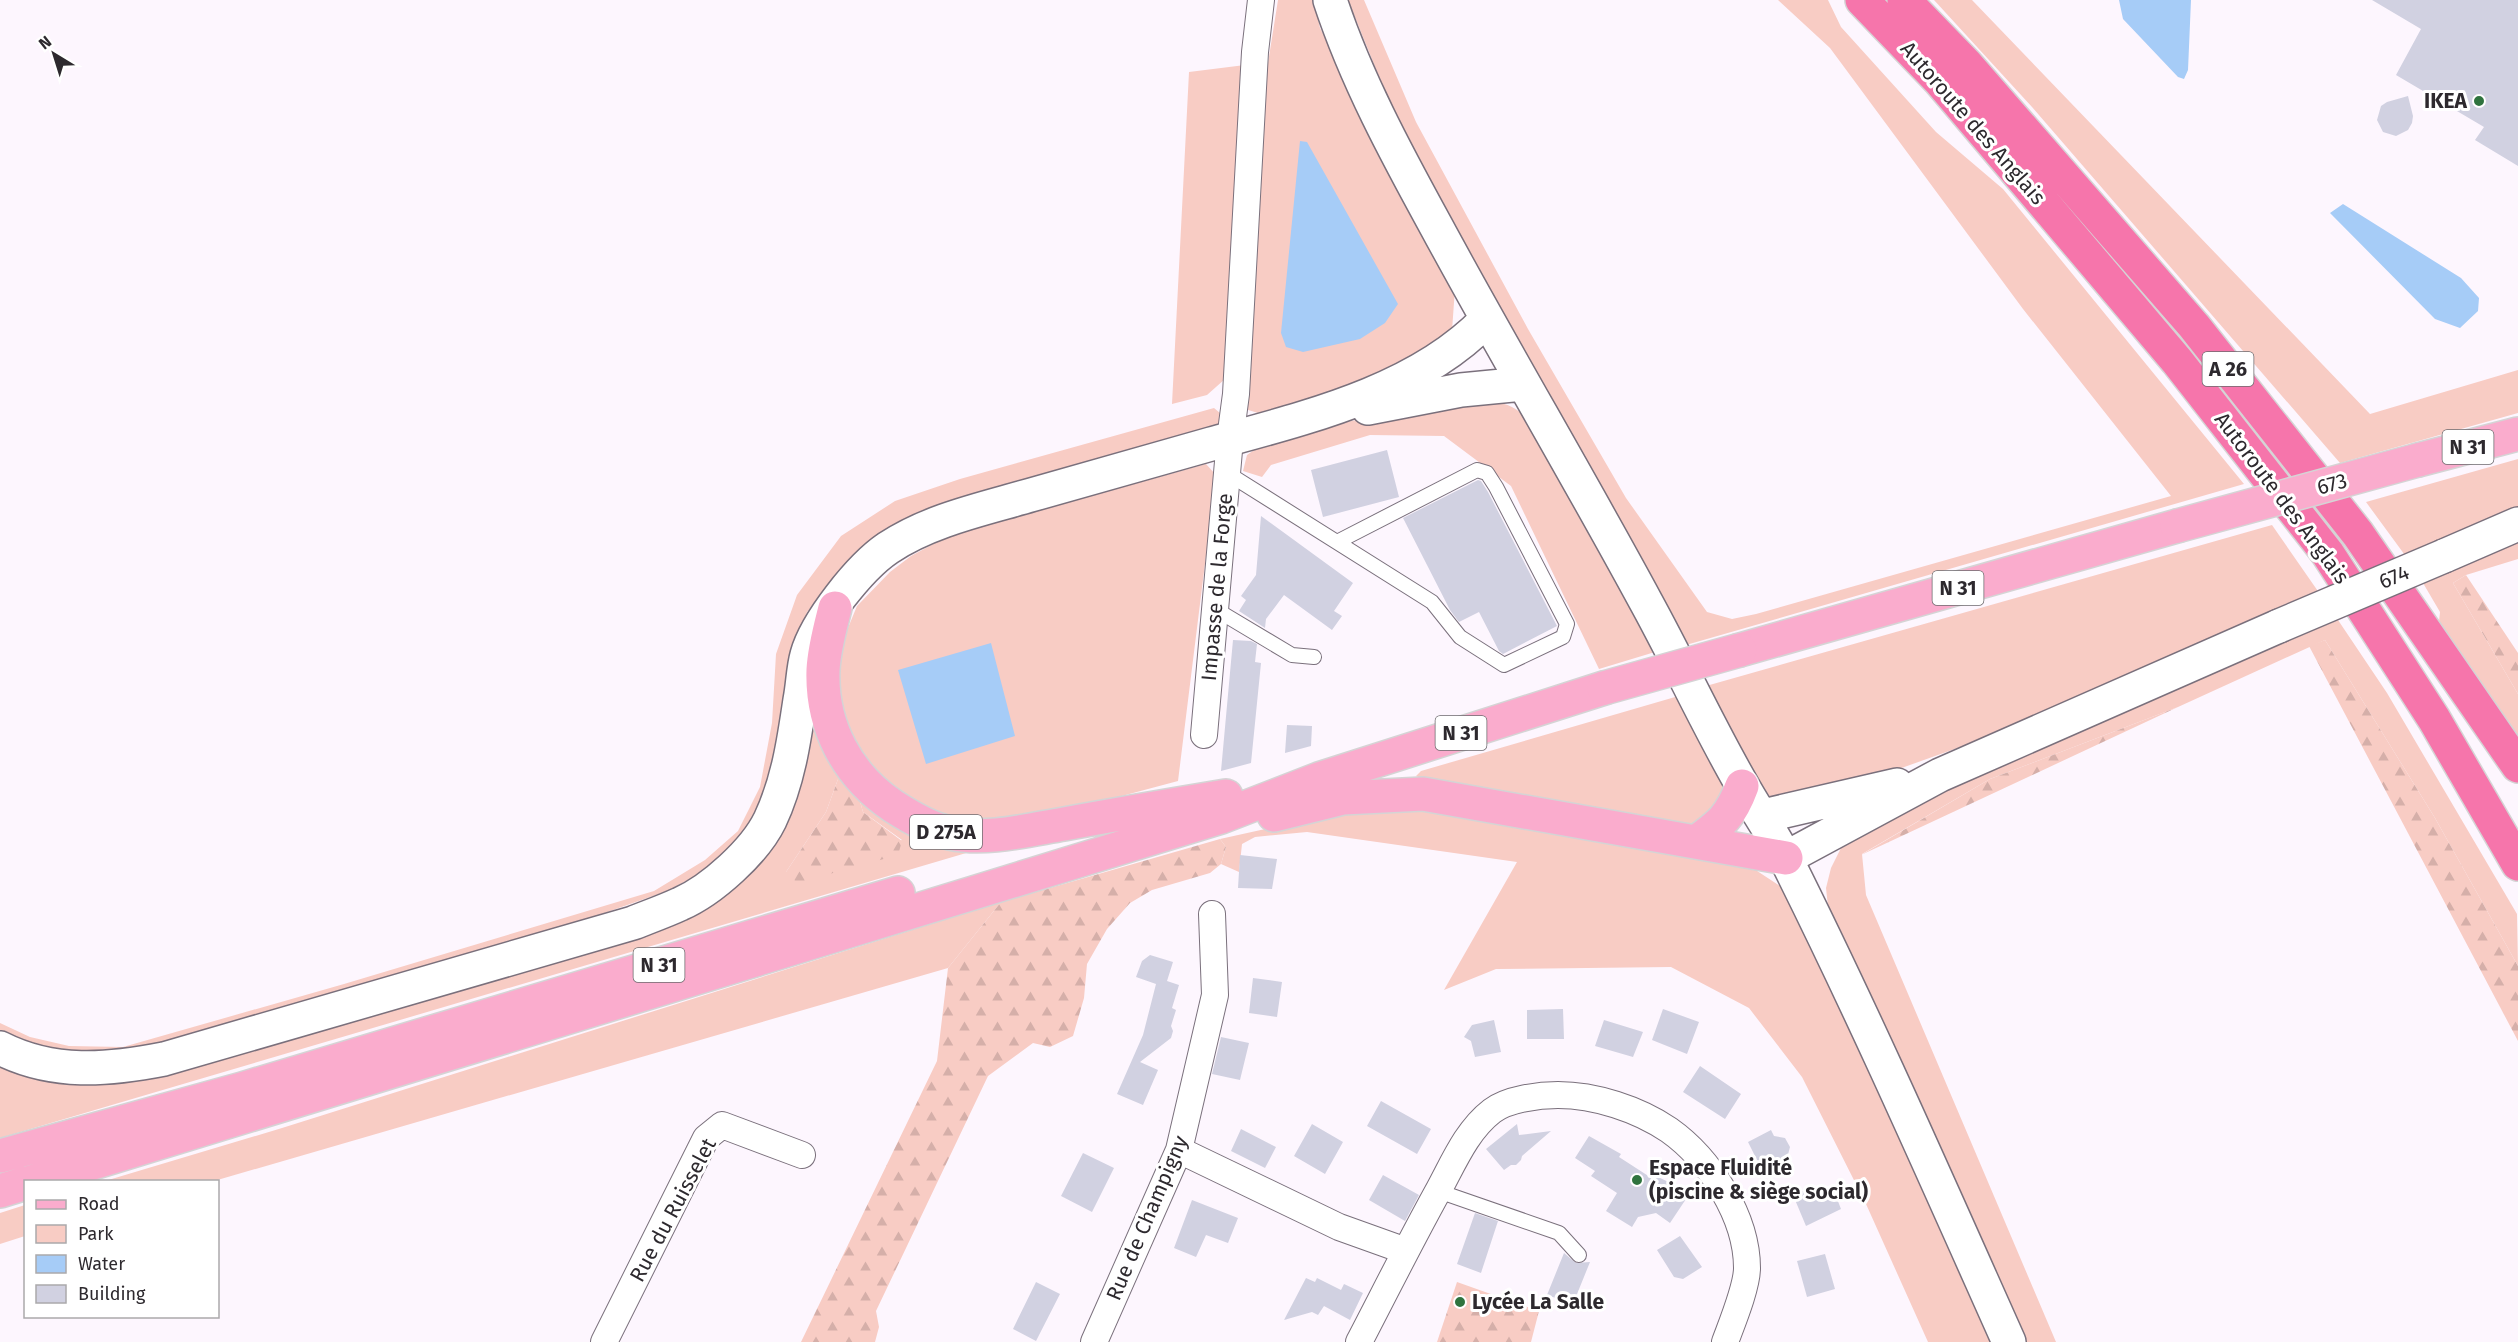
<svg xmlns="http://www.w3.org/2000/svg" width="2518" height="1342" font-family="'Fira Sans',sans-serif">
  <style>
    .green { fill: #f8ccc4 }
    .forest { fill: url(#forest-firs) }
    .water { fill: #a6ccf7 }
    .building { fill: #d1d1e1 }
    .lines { fill: none; stroke-linecap: round; stroke-linejoin: round }
    .service-casing { stroke: #7a707c; stroke-width: 16 }
    .minor-casing { stroke: #7a707c; stroke-width: 28 }
    .tertiary-casing { stroke: #7a707c; stroke-width: 36 }
    .primary-casing { stroke: #d5d4d5; stroke-width: 36 }
    .motorway-casing { stroke: #d5d4d5; stroke-width: 36 }
    .service { stroke: #fff; stroke-width: 14 }
    .minor { stroke: #fff; stroke-width: 26 }
    .tertiary { stroke: #fff; stroke-width: 33 }
    .primary { stroke: #faaccd; stroke-width: 33 }
    .motorway { stroke: #f675ab; stroke-width: 33 }
    .tertiary-bridge-casing { stroke: #7a707c; stroke-width: 36; stroke-linecap: butt }
    .primary-bridge-casing { stroke: #d5d4d5; stroke-width: 36; stroke-linecap: butt }
    .tertiary-bridge { stroke: #fff; stroke-width: 33 }
    .primary-bridge { stroke: #faaccd; stroke-width: 33 }
    .poi-dot { fill: #2f733e; stroke: #fff; stroke-width: 2 }
    .labels { text-anchor: middle; dominant-baseline: central; stroke-width: 6; stroke-linejoin: round; paint-order: stroke }
    .shield { fill: #fff; stroke: #6c696d; stroke-width: 1.5 }
    .shield-label { font-size: 20px; font-weight: bold; fill: #2d292e }
    .poi-label { font-size: 21px; font-weight: bold; fill: #2d292e; stroke: #fff; text-anchor: start }
    .street-label { font-size: 21px; fill: #2d292e; stroke: #fff }
  </style>
  <defs>
    <pattern id="forest-firs" width="22" height="20" patternUnits="userSpaceOnUse" patternTransform="scale(1.5)"><rect width="22" height="20" fill="#f8ccc4"/><path d="M5 1l3.5 6h-7zM16 11l3.5 6h-7z" fill="#d5afa9"/></pattern>
  </defs>
  <rect width="100%" height="100%" fill="#fdf6fe"/>
  <path class="green" d="M1278,0h36l6,28 135,260 -3,43 -52,42 -142,40 -13,-4 22,-340z
    M1348,0h16l52,122 112,207 98,169 81,114 25,7 24,-5 415,-118 -148,-187 -193,-261 -52,-48h50l13,27 95,105 67,57 241,295 -558,161 -283,-509z
    M1934,0h38l398,414 148,-44v43l-178,50 -308,-356z
    M1245,65l-20,314 -18,16 -35,9 17,-332z
    M1460,400c30,1 53,-2 72,25l123,227 -56,17 -88,-183 -67,-50 -74,-1 -99,30 -9,12 -19,-6 4,-16 14,-10 80,-22z
    M1214,408l6,5 2,12 -359,123 -56,64 -19,62 -16,119 -38,59 -20,14 -47,25 -170,60 -379,109 -71,-6 -47,-17v-14l30,14 39,9 54,1 221,-63 310,-93 51,-31 33,-29 22,-44 12,-64 4,-69 21,-59 44,-59 54,-35 65,-22z
    M2518,459v50l-111,49 -41,-56z
    M1206,464l10,11 -38,306 -120,32 -60,12 -59,-11 -52,-24 -37,-49 -14,-63 7,-38 14,-34 33,-34 21,-16 39,-21z
    M2272,525l50,72 -331,139 -123,44 -99,18 -12,-13 -51,-99z
    M2518,542v17l-52,16 -13,8 65,111v44l-79,-116 1,-10 -17,-29z
    M2338,620l49,73 130,221 1,52 -83,-148 -110,-178 -147,67 -188,72 -128,75 4,41 190,447h-36l-191,-426 -3,-28 5,-20 14,-28 144,-72z
    M1682,695l42,85 1,23 -29,25 -255,-40 -25,-12 5,-5z
    M811,711l30,60 -15,41 -40,60 116,-32 -39,-28 -4,-14 114,53 -973,287v-82l67,20 655,-186z
    M1443,809l308,58 29,19 45,84 171,372h-68l-62,-138 -64,-127 -53,-69 -78,-41 -175,2 -52,21 73,-128 -210,-30 -52,5 -13,7 -3,28 -18,-8 5,-17 -6,-8 126,-28z
    M1001,902l-53,66 -734,213h-109l177,-53z
    M25,1205v31l-25,8v-31z"/>
  <path class="forest" d="M2466,575l52,78v41l-65,-111z
    M2325,640l110,178 83,148v75l-209,-395z
    M2178,707l-317,148 129,-76z
    M841,771l18,27 4,14 39,29 -4,14 -101,28 -11,-11 40,-60z
    M1220,839l6,8 -5,17 -11,9 -58,17 -22,13 -23,26 -20,35 -3,34 -11,38 -23,11 -17,-4 -45,33 -112,235 3,16 -4,15h-74l136,-281 11,-93 53,-66z
    M1457,1282l82,29 -8,31h-94z"/>
  <path class="water" d="M2119,0h72l-3,70 -4,9 -6,-2 -55,-58z
    M1300,141l7,1 91,162 -13,19 -25,16 -57,13 -17,-5 -5,-14z
    M2343,204l118,74 18,20 -1,13 -18,17 -25,-9 -105,-106z
    M991,643l24,93 -89,28 -28,-94z"/>
  <path class="building" d="M2372,0h146v166l-43,-26 9,-13 -88,-52 25,-46z
    M2408,96l5,20 -1,7 -4,7 -12,6 -13,-4 -6,-12 4,-14 6,-4z
    M1387,450l12,47 -76,20 -12,-47z
    M1478,480l3,1 7,11 69,134 -54,28 -4,-3 -20,-39 -20,10 -9,-12 -47,-92z
    M1261,516l92,67 -19,28 8,5 -10,14 -48,-35 -18,24 -1,9 -26,-17 7,-11 -5,-4 15,-21z
    M1233,640l18,1 6,3 -2,18 6,1 -10,100 -30,8z
    M1287,725l25,1 -1,20 -26,7z
    M1240,855l37,4 -5,30 -34,-1z
    M1150,955l23,7 -6,19 12,4 -7,23 4,2 -5,16 2,5 -2,7 -31,24 18,8 -15,35 -26,-11 26,-59 13,-51 -20,-7 6,-16z
    M1253,978l29,4 -5,35 -28,-4z
    M1563,1009l1,30h-37v-29z
    M1663,1009l36,13 -12,32 -35,-14z
    M1494,1020l7,32 -26,5 -4,-16 -7,-4 8,-12z
    M1604,1020l39,12 -10,25 -38,-11z
    M1221,1037l28,6 -9,37 -28,-6z
    M1700,1066l41,28 -16,25 -42,-27z
    M1381,1101l50,28 -14,25 -50,-28z
    M1312,1124l31,18 -18,32 -31,-18z
    M1517,1124l2,11 32,-4 -29,25 -1,4 -5,5h-5l-7,5 -18,-21z
    M1241,1129l35,18 -11,21 -34,-17z
    M1771,1130l3,6 11,2 5,9 -5,19 -20,10 -17,-34z
    M1589,1136l32,18 -2,3 34,22 3,-3 29,14 -2,3 5,3 -18,27 -14,-10 -18,4 -6,10 -26,-16 11,-18 -26,-17 4,-5 -20,-13z
    M1083,1153l31,15 -22,44 -31,-16z
    M1383,1175l36,20 -14,26 -36,-21z
    M1817,1186l2,6 13,-6 9,23 -35,17 -13,-31z
    M1192,1200l46,18 -10,25 -22,-8 -10,22 -22,-9z
    M1475,1213l23,8 -17,52 -24,-9z
    M1680,1236l22,31 -19,12 -9,-2 -17,-27z
    M1564,1253l12,10 14,-1 -17,42 -26,-9z
    M1825,1254l10,35 -28,8 -10,-36z
    M1306,1278l9,4 2,-4 24,12 3,-6 19,9 -13,27 -26,-14 -6,9 -6,-3 -28,8z
    M1036,1282l24,12 -24,47 -23,-12z"/>
  <g class="lines">
    <g class="service-casing">
      <path id="service" d="M1227,473l205,129 28,35 44,28 59,-28 4,-13 -71,-137 -9,-14 -10,-3 -140,72
        M1215,609l77,46 22,2
        M1438,1191l121,42 20,22"/>
    </g>
    <g class="minor-casing">
      <path id="minor" d="M1204,735l26,-296 6,-45 19,-342 6,-52
        M1179,1150l160,77 67,24
        M604,1342l102,-204 16,-13 80,30
        M1094,1342l85,-192 36,-155 -3,-81
        M1359,1342c26,-50 51,-100 78,-149 16,-29 29,-62 55,-82 16,-12 47,-16 66,-16 37,0 80,14 111,35 41,29 78,87 78,138 0,19 -15,55 -22,74"/>
    </g>
    <g class="tertiary-casing">
      <path id="tertiary" d="M1330,0c26,79 66,153 106,226 68,126 142,250 210,376 33,60 61,122 95,181 15,27 32,51 46,78 79,158 150,320 222,481
        M1368,408l93,-18 62,-6
        M2444,556l74,-32
        M1763,816l134,-31
        M1786,858l154,-83 339,-149
        M0,1048c53,27 108,22 164,11l469,-136c15,-6 32,-12 47,-19 32,-14 75,-53 90,-84 18,-38 24,-79 30,-120 3,-15 3,-31 7,-45 9,-33 53,-88 81,-107 42,-28 95,-39 143,-53 60,-17 120,-34 180,-51 94,-26 206,-52 275,-124"/>
    </g>
    <g class="primary-casing">
      <path id="primary" d="M2418,460l100,-26
        M835,608c-5,20 -11,41 -12,62 -2,56 24,105 70,136 17,11 37,23 57,27 36,8 78,-3 114,-9 54,-10 108,-19 162,-28
        M1740,650l437,-124
        M1274,815l69,-17 80,-4 363,64
        M1696,842c25,-18 35,-26 46,-56
        M0,1156l242,-67 656,-196
        M31,1182l1190,-365 98,-38 285,-91
        M0,1191l26,-8"/>
    </g>
    <g class="motorway-casing">
      <path id="motorway" d="M1862,0l78,81 237,280 151,193 106,165 84,145
        M1904,0l63,65 227,261 164,208 160,232"/>
    </g>
    <use href="#service" class="service"/>
    <use href="#minor" class="minor"/>
    <use href="#tertiary" class="tertiary"/>
    <use href="#primary" class="primary"/>
    <use href="#motorway" class="motorway"/>
    <g class="tertiary-bridge-casing">
      <path id="tertiary-bridge" d="M2279,626l165,-70"/>
    </g>
    <g class="primary-bridge-casing">
      <path id="primary-bridge" d="M2177,526l241,-66
        M1604,688l136,-38"/>
    </g>
    <use href="#tertiary-bridge" class="tertiary-bridge"/>
    <use href="#primary-bridge" class="primary-bridge"/>
  </g>
  <g class="poi-dot">
    <circle cx="2479" cy="101" r="6"/>
    <circle cx="1637" cy="1180" r="6"/>
    <circle cx="1460" cy="1302" r="6"/>
  </g>
  <g class="labels">
    <g class="shield">
      <rect x="2202.5" y="352" width="51" height="34" rx="4.5"/>
      <rect x="2442.5" y="430" width="51" height="34" rx="4.5"/>
      <rect x="1932.5" y="571" width="51" height="34" rx="4.5"/>
      <rect x="1435.5" y="716" width="51" height="34" rx="4.5"/>
      <rect x="910" y="815" width="72" height="34" rx="4.5"/>
      <rect x="633.5" y="948" width="51" height="34" rx="4.5"/>
    </g>
    <g class="shield-label">
      <text x="2228" y="369">A 26</text>
      <text x="2468" y="447">N 31</text>
      <text x="1958" y="588">N 31</text>
      <text x="1461" y="733">N 31</text>
      <text x="946" y="832">D 275A</text>
      <text x="659" y="965">N 31</text>
    </g>
    <g class="poi-label">
      <text x="2467" y="101" text-anchor="end">IKEA</text>
      <text x="1649" y="1168">Espace Fluidité<tspan x="1649" dy="24">(piscine &amp; siège social)</tspan></text>
      <text x="1472" y="1302">Lycée La Salle</text>
    </g>
    <g class="street-label">
      <text transform="translate(1973 123) rotate(49)">Autoroute des Anglais</text>
      <text transform="translate(2332 484) rotate(-15)">673</text>
      <text transform="translate(2282 498) rotate(53)">Autoroute des Anglais</text>
      <text transform="translate(2394 577) rotate(-23)">674</text>
      <text transform="translate(1217 587) rotate(-85)">Impasse de la Forge</text>
      <text transform="translate(673 1210) rotate(-62)">Rue du Ruisselet</text>
      <text transform="translate(1147 1218) rotate(-67)">Rue de Champigny</text>
    </g>
  </g>
  <rect x="24" y="1180" width="195" height="138" fill="#ffffff" stroke="#aba9ab" stroke-width="1.5"/>
  <rect x="36" y="1200" width="30" height="9" fill="#faaccd" stroke="#aba9ab" stroke-width="1.5"/>
  <text x="78" y="1210" font-size="18" fill="#2d292e">Road</text>
  <rect x="36" y="1225" width="30" height="18" fill="#f8ccc4" stroke="#aba9ab" stroke-width="1.5"/>
  <text x="78" y="1240" font-size="18" fill="#2d292e">Park</text>
  <rect x="36" y="1255" width="30" height="18" fill="#a6ccf7" stroke="#aba9ab" stroke-width="1.5"/>
  <text x="78" y="1270" font-size="18" fill="#2d292e">Water</text>
  <rect x="36" y="1285" width="30" height="18" fill="#d1d1e1" stroke="#aba9ab" stroke-width="1.5"/>
  <text x="78" y="1300" font-size="18" fill="#2d292e">Building</text>
  <g transform="translate(54 54) rotate(322)" stroke="#ffffff" stroke-width="4.5" paint-order="stroke">
  <path d="M0-4.5L10 22L0 15L-10 22Z" fill="#2d292e"/>
  <text y="-9" font-size="16" font-weight="bold" text-anchor="middle" fill="#2d292e">N</text>
  </g>
</svg>
